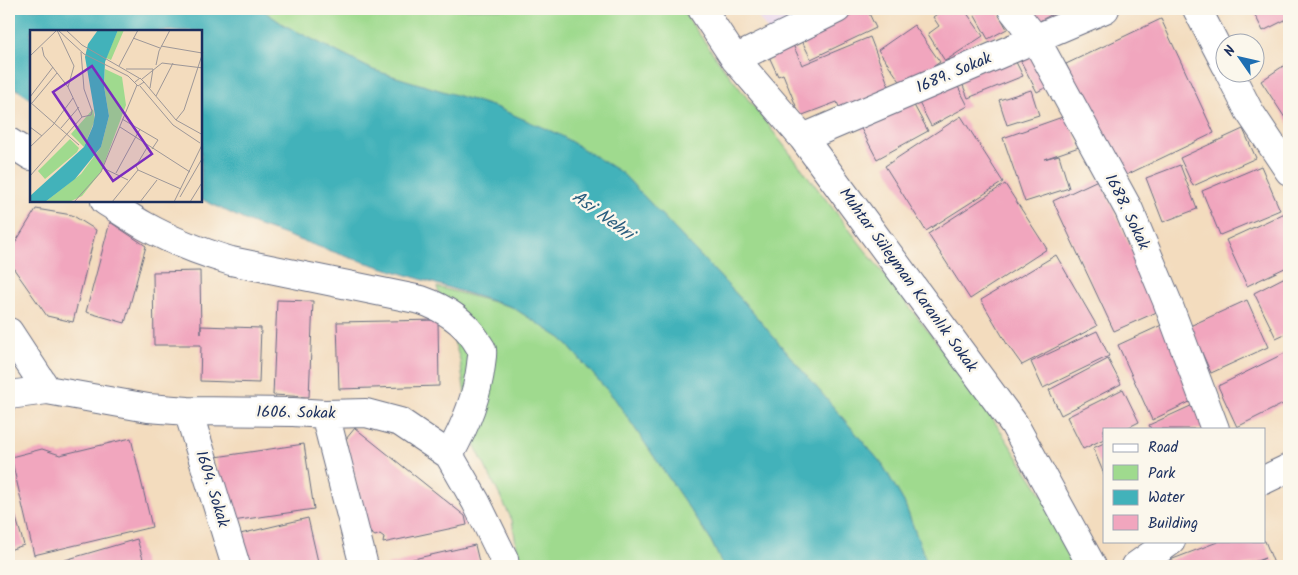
<svg xmlns="http://www.w3.org/2000/svg" width="1298" height="575" font-family="Kalam,sans-serif">
  <style>
    .built { fill: #e8d2ee }
    .green { fill: #9fda8e; stroke: #5d8476 }
    .water { fill: #42b2ba; stroke: #2e708c }
    .building { fill: #f1a6be }
    .lines { fill: none; stroke-linecap: round; stroke-linejoin: round }
    .minor-casing { stroke: #676c80; stroke-width: 30 }
    .minor { stroke: #fff; stroke-width: 28 }
    .labels { text-anchor: middle; dominant-baseline: central; stroke-width: 5; stroke-linejoin: round; paint-order: stroke }
    .street-label { font-size: 16px; fill: #1b2f5e; stroke: #fbf7ec }
    .water-label { font-size: 18px; font-style: italic; fill: #295d7e; stroke: #fbf7ec }
    .inset-road { fill: none; stroke: #9d9798; stroke-width: 1 }
    .view { fill: #7b2cbf; fill-opacity: 0.15; stroke: #7b2cbf; stroke-width: 2.5 }
    .inset-edge { fill: none; stroke: #1b2f5e; stroke-width: 2.5 }
  </style>
  <rect width="100%" height="100%" fill="#fbf7ec"/>
  <filter id="ink" filterUnits="userSpaceOnUse"><feTurbulence type="fractalNoise" baseFrequency=".02" numOctaves="2"/><feDisplacementMap in="SourceGraphic" scale="10" xChannelSelector="R" yChannelSelector="G"/><feConvolveMatrix kernelMatrix="1 2 1 2 8 2 1 2 1" color-interpolation-filters="sRGB"/></filter>
  <filter id="wash" filterUnits="userSpaceOnUse"><feTurbulence type="fractalNoise" baseFrequency=".0096" numOctaves="4" result="noise"/><feDisplacementMap in="SourceGraphic" scale="20" xChannelSelector="R" yChannelSelector="G"/><feGaussianBlur stdDeviation="1.12" result="paint"/><feColorMatrix in="noise" values="0 0 0 0 0 0 0 0 0 0 0 0 0 0 0 0 0 1.4 0 .05"/><feComposite in="paint" operator="in"/></filter>
  <g filter="url(#wash)">
    <rect width="100%" height="100%" fill="#f3dcbe"/>
    <path class="built" d="M752,9h68l-49,26z"/>
    <path class="green" d="M261,9h420l42,58 250,322 116,177h-161l-24,-64 -22,-38 -140,-164 -120,-127 -62,-38 -65,-28 -122,-37 -89,-45z
      M437,287l75,20 50,32 53,60 95,140 13,27h-203l-8,-46 -41,-82 -11,-78z"/>
    <path class="water" d="M9,9h252l23,16 89,45 122,37 65,28 62,38 120,127 140,164 22,38 24,64h-205l-13,-27 -95,-140 -53,-60 -50,-32 -161,-49 -100,-35 -50,-24v-168h-170v68l-22,-15z"/>
    <g id="blocks">
      <path class="building" d="M843,9h24l9,19 -65,31 -14,-28z
        M944,9h20l19,27 -38,25 -17,-27 11,-8 -6,-9z
        M971,9h25l11,20 -19,10z
        M1021,9h41l-32,17z
        M1252,9h37v9l-26,13z
        M1161,19l53,114 -94,45 -54,-114z
        M914,25l26,37 -36,25 -26,-37z
        M870,37l20,52 -47,28 -6,-15 -37,14 -17,-42 -5,2 -12,-26 24,-12 12,27z
        M1034,48l18,36 -15,8 -19,-36z
        M1012,54l11,22 -55,22 -8,-20z
        M1289,62v62l-28,-43z
        M953,77l15,29 -37,20 -15,-29z
        M1031,90l8,25 -32,10 -8,-25z
        M909,96l19,35 -51,28 -19,-36z
        M1068,115l11,32 -35,12 15,-4 10,33 -44,14 -22,-64z
        M961,116l42,66 -77,49 -41,-65z
        M1243,129l13,29 -63,28 -13,-28z
        M1180,165l17,44 -34,13 -17,-44z
        M1261,166l19,44 -60,25 -18,-44z
        M1100,179l59,132 -45,20 -61,-130z
        M1005,184l42,65 -77,50 -42,-65z
        M36,209l36,6 24,15 -23,92 -26,-6 -38,-54v-9z
        M1285,213l4,10v43l-42,20 -21,-46z
        M110,222l36,24 -21,77 -39,-11z
        M1056,255l41,71 -75,39 -15,-21 -26,-44z
        M200,271l1,63v-8l60,2 -2,55 -59,-2 1,-36h-47l-1,-73z
        M1289,275v57l-13,6 -22,-45z
        M277,300l36,1 -4,96 -36,-2z
        M1247,300l21,47 -57,26 -21,-47z
        M438,320l1,66 -100,3 -2,-67z
        M1166,323l34,74 -48,23 -34,-75z
        M1097,331l12,25 -66,32 -12,-26z
        M1289,351v50l-52,26 -19,-41z
        M1108,359l13,25 -60,31 -12,-25z
        M1123,389l16,33 -14,7h-21v10l-21,10 -16,-32z
        M1195,404l11,25h-55l-2,-4z
        M355,428l110,88 2,9 -84,18 1,-6 -4,-3 -5,2 -7,-5 -22,-92z
        M131,438l21,89 -118,28 -23,-98 31,-8 18,6z
        M1104,443v31l-11,-26z
        M304,444l10,65 -88,13 -10,-65z
        M11,501l13,44 -15,5v-48z
        M308,518l11,48h-76l-7,-31z
        M137,539l8,27h-78l-2,-6z
        M1220,541h45l10,25h-27l17,-8 -22,8h-76l-2,-4z
        M475,545l5,21h-93v-1z"/>
    </g>
  </g>
  <g filter="url(#ink)">
    <use href="#blocks" fill-opacity="0" stroke="#676c80" stroke-width="1"/>
    <g class="lines">
      <g class="minor-casing">
        <path id="minor" d="M702,9l33,50 68,79 211,286 78,142
          M1012,9l23,29 94,172 38,91 48,128
          M1197,9l29,56
          M735,59l102,-50
          M1229,72l20,39 40,60
          M803,138l302,-129
          M9,142l22,14
          M105,201c13,8 26,17 40,25 27,15 56,26 86,35l190,39c23,8 42,20 55,40 1,3 5,7 6,10 1,4 -1,11 -1,15 -4,33 -16,62 -32,90
          M9,332l38,58
          M9,395l38,-5 101,18 40,3 105,1 32,2 41,-1 34,9 49,33 27,47 28,57 1,7
          M188,411l48,155
          M325,414l39,152
          M1264,480l25,-12
          M1136,566l35,-25"/>
      </g>
      <use href="#minor" class="minor"/>
    </g>
  </g>
  <g class="labels">
    <g class="street-label">
      <text transform="translate(954 73) rotate(-23)">1689. Sokak</text>
      <text transform="translate(1127 212) rotate(64)">1688. Sokak</text>
      <text transform="translate(908 280) rotate(54)">Muhtar Süleyman Karanlık Sokak</text>
      <text transform="translate(296 413) rotate(1)">1606. Sokak</text>
      <text transform="translate(212 489) rotate(73)">1604. Sokak</text>
    </g>
    <g class="water-label">
      <text transform="translate(602 216) rotate(36)">Asi Nehri</text>
    </g>
  </g>
  <g transform="translate(30 30)">
    <rect width="172" height="172" fill="#f3dcbe"/>
    <path d="M88,0h6l-13,30 -5,-2zM75,39l17,8 4,28 -25,67 -19,24 -13,6h-24l36,-28 20,-27 8,-31 -5,-30zM63,79l2,11 -11,27 -13,-13zM40,109l9,9 -2,4 -32,27 -7,-8z" fill="#9fda8e"/>
    <path d="M68,0h20l-13,32 -1,24 5,30 -8,31 -26,32 -30,23h-15v-6l54,-49 9,-21 2,-11 -10,-58 3,-13z" fill="#42b2ba"/>
    <path class="inset-road" d="M27,0l17,36 -6,21M28,0l26,24 44,22 10,10 6,-4 -4,-4 -5,4M36,0l16,15 57,33M103,8l27,10M131,16l41,7M51,22l3,37 8,22 -1,4 -9,2M0,26l27,-26M126,35l3,-14 11,-21M89,36l19,-36M96,39h27l-3,19M112,49l20,-16 41,5M114,52l32,38 27,15M110,56l33,39 27,18M126,66l17,-33M0,67l23,-30M0,72l49,43M2,73l25,-30M92,89l36,21 -6,9M146,90l8,-10 19,-58M0,97l12,9M90,97l70,45M31,98l18,-21M0,117l23,-22 20,-27M73,138l25,12M108,140l-2,-4 12,-20M86,143l24,-44M0,146l52,-59 -14,-30 -24,-31 -2,-9M150,167l23,-40M44,172l27,-30 36,-87M82,172l26,-32 43,19M110,172l17,-22M144,172l28,-57M160,172l13,-21"/>
    <path class="view" d="M62,36l60,88 -39,27 -60,-89z"/>
    <rect width="172" height="172" class="inset-edge"/>
  </g>
  <rect width="1298" height="575" fill="none" stroke="#fbf7ec" stroke-width="30"/>
  <rect x="1103" y="428" width="162" height="115" fill="#fbf7ec" stroke="#a1a7b3"/>
  <rect x="1113" y="444" width="25" height="8" fill="#ffffff" stroke="#a1a7b3"/>
  <text x="1148" y="452" font-size="15" fill="#1b2f5e">Road</text>
  <rect x="1113" y="465" width="25" height="15" fill="#9fda8e" stroke="#a1a7b3"/>
  <text x="1148" y="478" font-size="15" fill="#1b2f5e">Park</text>
  <rect x="1113" y="490" width="25" height="15" fill="#42b2ba" stroke="#a1a7b3"/>
  <text x="1148" y="502" font-size="15" fill="#1b2f5e">Water</text>
  <rect x="1113" y="515" width="25" height="15" fill="#f1a6be" stroke="#a1a7b3"/>
  <text x="1148" y="528" font-size="15" fill="#1b2f5e">Building</text>
  <g transform="translate(1240 58) rotate(304)"><circle r="24" fill="#fbf7ec" stroke="#a1a7b3"/>
  <path d="M0-4L9 19L0 12L-9 19Z" fill="#1f6fb2"/>
  <text y="-8" font-size="14" font-weight="bold" text-anchor="middle" fill="#1b2f5e">N</text>
  </g>
</svg>
